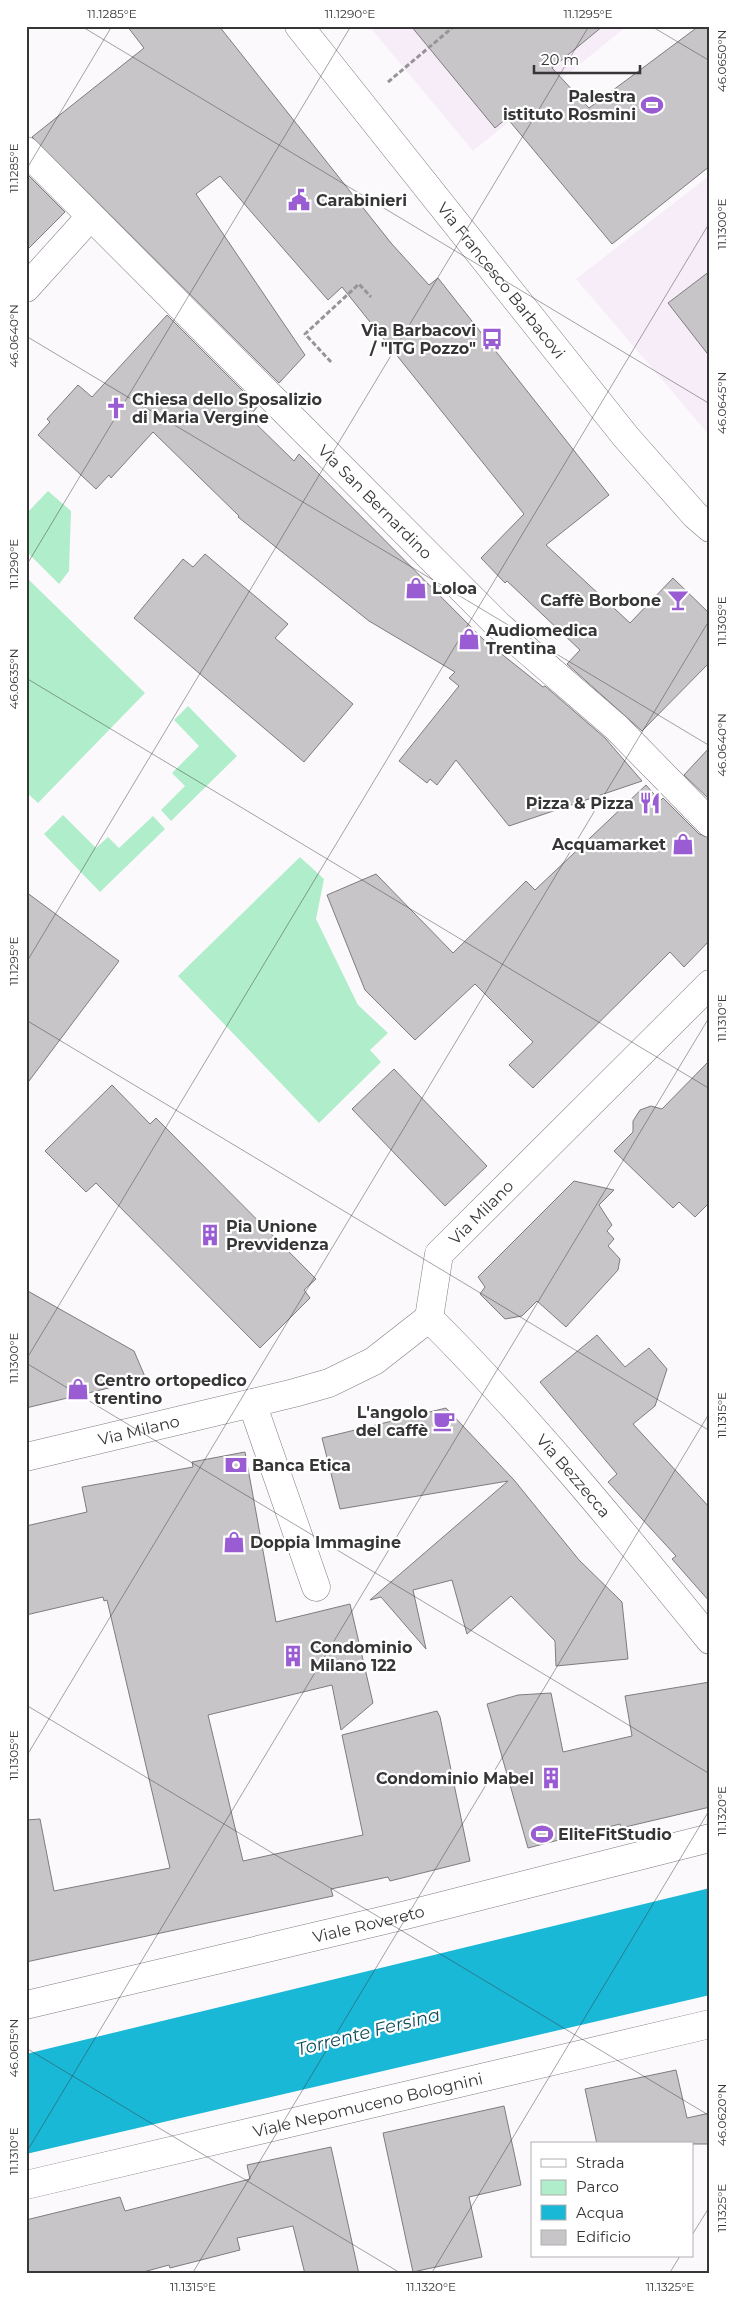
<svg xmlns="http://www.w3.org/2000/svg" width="736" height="2300" font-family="Montserrat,sans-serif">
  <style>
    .built { fill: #f6edf8 }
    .green { fill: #b0edca }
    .water { fill: #19b8d7 }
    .building { fill: #c8c5c9; stroke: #7f7b80 }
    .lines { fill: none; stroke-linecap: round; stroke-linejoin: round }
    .minor-casing { stroke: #807c81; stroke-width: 29 }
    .major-casing { stroke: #807c81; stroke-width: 29 }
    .path { stroke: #969497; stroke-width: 3; stroke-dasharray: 5 2.5; stroke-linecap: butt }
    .minor { stroke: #fff; stroke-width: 28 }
    .major { stroke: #fff; stroke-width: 28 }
    .ticks { fill: none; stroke: #373637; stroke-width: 1; stroke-opacity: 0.45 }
    .labels { text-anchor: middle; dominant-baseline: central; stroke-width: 4.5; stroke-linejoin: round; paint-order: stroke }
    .poi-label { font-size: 16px; font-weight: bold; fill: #373637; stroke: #fff; text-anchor: start }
    .street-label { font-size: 16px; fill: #373637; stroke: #fff }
    .water-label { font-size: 18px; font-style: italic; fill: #114d5a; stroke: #fff }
    .neatline { fill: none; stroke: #373637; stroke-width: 2 }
    .ticks-label { font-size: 12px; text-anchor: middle; fill: #373637 }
  </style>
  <rect width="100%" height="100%" fill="#fcf9fd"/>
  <path class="built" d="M369,26h258l-154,125z
    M710,175v261l-134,-157z"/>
  <path class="green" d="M48,491l23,20 -2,60 -10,13 -33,-33v-37z
    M26,577l119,116 -107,110 -12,-11z
    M188,706l49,50 -66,65 -10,-11 24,-24 -13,-13 27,-27 -25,-26z
    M63,815l33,33 12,-11 11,11 34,-32 12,13 -65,63 -56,-58z
    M300,857l24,22 -8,40 42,86 30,28 -18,17 11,12 -62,61 -141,-147z"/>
  <path class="water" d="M710,1888v107l-684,159v-100z"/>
  <path class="building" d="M127,26h92l172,217 38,42 9,-7 171,217 -63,50 84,78 43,-45 37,36v48l-68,69 -75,-67 13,-14 -73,-69 -2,2 -24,-25 43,-44 -182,-227 -14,13 -108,-124 -24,18 109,161 -26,28 -247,-246 112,-89z
    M411,26h192l-51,42 37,40 110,-82h11v140l-98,78 -105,-126 -12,10z
    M26,173l39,39 -39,39z
    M710,271v86l-42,-54z
    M167,315l91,91 -9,11 45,44 5,-7 185,186 59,47 2,-1 60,52 37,43 -133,45 -53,-66 -19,25 -7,-6 -3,4 -28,-22 60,-75 -10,-8 6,-6 -86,-51 -131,-104 1,-1 -86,-84 -42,46 -2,-3 -13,14 -58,-54 12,-13 -3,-3 31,-34 14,12z
    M205,554l83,70 -13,14 78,66 -49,58 -170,-144 49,-59 10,8z
    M710,747v53l-26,-25z
    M646,785l14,16 3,-3 36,36 11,4v102l-26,27 -14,-15 -137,136 -24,-23 24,-23 -58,-58 -60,56 -50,-50 -38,-95 49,-21 77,79 73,-72 9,9z
    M26,892l93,69 -93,124z
    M710,1060v142l-15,15 -16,-15 -6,6 -59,-57 19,-19v-11l7,-11 11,-4 11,3z
    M394,1069l93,97 -42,40 -93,-97z
    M112,1085l38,39 6,-6 160,161 -12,11 6,8 -50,50 -164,-165 -10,9 -41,-41z
    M574,1181l40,9 -15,15 13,20 -5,6 7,8 -6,7 12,13 -2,11 -52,57 -29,-26 -15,15 -17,3 -25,-25 5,-7 -7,-10z
    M26,1290l108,61 12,28 -120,29z
    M597,1335l28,32 24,-19 18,21 -12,37 -22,18 77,84v94l-38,-43 4,-3 -68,-74 9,-8 -77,-92z
    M446,1408l68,72 65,80 43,42 6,57 -72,7 -1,-25 -44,-45 -44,38 -15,-54 -39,10 13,59 -45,-52 -11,3 138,-119 -168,28 -18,-71z
    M245,1452l31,170 74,-18 23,99 -32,27 -9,-45 -124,30 35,146 120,-26 -21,-100 95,-24 3,6 30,144 -80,20 -2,-4 -57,12 2,7 -307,66v-142l14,-1 14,72 116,-23 -63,-268 -3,1 -1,-4 -77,18v-89l61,-14 -5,-25 111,-20 -1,-5z
    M710,1682v125l-89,21 -1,-4 -92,24 -41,-144 31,-9 33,-2 12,59 69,-16 -7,-40z
    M676,2070l11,48 23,-5v31h-113l-12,-55z
    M504,2106l17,79 -52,12 13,60 -69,15 -30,-139z
    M331,2147l28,127h-54l-12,-48 -56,12 3,12 -70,18 -1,-3 -33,9h-110v-54l94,-23 5,14 125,-32 -3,-14z"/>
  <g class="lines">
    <g class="minor-casing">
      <g id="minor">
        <path id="s1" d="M26,151l472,474 118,102 94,96"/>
        <path d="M26,288l64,-71"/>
        <path id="s2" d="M429,1318c101,101 191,211 281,322"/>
        <path d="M252,1403l64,184"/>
        <path id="s3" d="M26,1457l268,-64 35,-10 45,-22 55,-43 10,-64 271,-270"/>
        <path id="s4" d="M26,2005l380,-90 304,-77"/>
        <path id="s5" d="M26,2185l684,-161"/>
      </g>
    </g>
    <g class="major-casing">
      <g id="major">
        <path id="s6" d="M299,26l327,411 69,78 15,13"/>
      </g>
    </g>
    <path class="path" d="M388,82l64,-54
      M331,362l-26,-28 54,-50 12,13"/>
    <use href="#minor" class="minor"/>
    <use href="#major" class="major"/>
  </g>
  <path class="ticks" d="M81,26l629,378M651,26l59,35M26,170l86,-144M26,336l684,410M26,566l325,-540M26,678l684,411M26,963l563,-937M26,1020l684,411M26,1360l684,-1138M26,1363l684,411M26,1705l684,411M26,1757l684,-1138M26,2048l376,226M26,2153l684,-1137M692,2235l18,-29M192,2274l518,-862M431,2274l279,-465M669,2274l11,-18"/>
  <defs>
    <g id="stadium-bare" transform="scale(1.725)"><path d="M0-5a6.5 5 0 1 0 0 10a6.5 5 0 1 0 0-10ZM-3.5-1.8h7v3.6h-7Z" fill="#9a5cd3" stroke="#fff" stroke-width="2.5" paint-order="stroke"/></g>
    <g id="civic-bare" transform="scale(1.725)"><path d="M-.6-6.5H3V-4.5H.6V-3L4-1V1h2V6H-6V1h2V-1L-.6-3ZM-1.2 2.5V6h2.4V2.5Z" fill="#9a5cd3" stroke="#fff" stroke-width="2.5" paint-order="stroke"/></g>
    <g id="bus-bare" transform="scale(1.725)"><path d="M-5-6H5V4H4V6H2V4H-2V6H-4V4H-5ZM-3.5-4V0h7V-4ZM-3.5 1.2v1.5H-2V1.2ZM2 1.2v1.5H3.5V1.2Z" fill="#9a5cd3" stroke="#fff" stroke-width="2.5" paint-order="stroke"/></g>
    <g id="church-bare" transform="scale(1.725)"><path d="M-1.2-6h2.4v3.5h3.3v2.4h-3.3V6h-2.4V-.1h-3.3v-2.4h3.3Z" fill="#9a5cd3" stroke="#fff" stroke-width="2.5" paint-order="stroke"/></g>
    <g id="shop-bare" transform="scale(1.725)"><path d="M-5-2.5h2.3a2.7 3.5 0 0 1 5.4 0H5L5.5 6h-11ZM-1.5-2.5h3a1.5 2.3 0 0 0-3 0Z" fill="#9a5cd3" stroke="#fff" stroke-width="2.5" paint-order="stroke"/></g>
    <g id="bar-bare" transform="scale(1.725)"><path d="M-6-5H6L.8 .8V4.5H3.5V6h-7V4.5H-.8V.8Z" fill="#9a5cd3" stroke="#fff" stroke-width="2.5" paint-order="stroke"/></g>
    <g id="restaurant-bare" transform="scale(1.725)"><path d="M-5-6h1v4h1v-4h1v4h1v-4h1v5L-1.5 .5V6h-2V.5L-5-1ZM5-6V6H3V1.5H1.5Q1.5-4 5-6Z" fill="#9a5cd3" stroke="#fff" stroke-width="2.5" paint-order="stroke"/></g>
    <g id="building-bare" transform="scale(1.725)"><path d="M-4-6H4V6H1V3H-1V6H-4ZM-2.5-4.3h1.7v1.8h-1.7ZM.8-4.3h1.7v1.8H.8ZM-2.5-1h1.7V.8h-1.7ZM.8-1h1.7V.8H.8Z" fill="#9a5cd3" stroke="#fff" stroke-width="2.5" paint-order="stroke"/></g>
    <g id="cafe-bare" transform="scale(1.725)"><path d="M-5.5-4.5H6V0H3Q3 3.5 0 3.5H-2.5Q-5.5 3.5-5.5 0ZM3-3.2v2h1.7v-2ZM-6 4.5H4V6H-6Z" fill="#9a5cd3" stroke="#fff" stroke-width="2.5" paint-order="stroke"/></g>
    <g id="bank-bare" transform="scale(1.725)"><path d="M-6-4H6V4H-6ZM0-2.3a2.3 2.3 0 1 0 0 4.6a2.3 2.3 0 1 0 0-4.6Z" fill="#9a5cd3" stroke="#fff" stroke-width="2.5" paint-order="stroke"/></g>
  </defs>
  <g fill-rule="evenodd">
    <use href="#stadium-bare" x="652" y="105"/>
    <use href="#civic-bare" x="299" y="200"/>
    <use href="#bus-bare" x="492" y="339"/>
    <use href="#church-bare" x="116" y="408"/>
    <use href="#shop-bare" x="416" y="588"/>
    <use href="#bar-bare" x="678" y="600"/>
    <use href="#shop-bare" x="469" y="639"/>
    <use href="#restaurant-bare" x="650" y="803"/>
    <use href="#shop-bare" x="683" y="844"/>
    <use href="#building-bare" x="210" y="1235"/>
    <use href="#shop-bare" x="78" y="1389"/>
    <use href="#cafe-bare" x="444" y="1421"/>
    <use href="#bank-bare" x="236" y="1465"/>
    <use href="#shop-bare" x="234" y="1542"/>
    <use href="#building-bare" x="293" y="1656"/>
    <use href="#building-bare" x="551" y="1778"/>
    <use href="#stadium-bare" x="542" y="1834"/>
  </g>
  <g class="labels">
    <g class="poi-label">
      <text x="636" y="96" text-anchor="end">Palestra<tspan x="636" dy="18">istituto Rosmini</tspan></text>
      <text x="316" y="200">Carabinieri</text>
      <text x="476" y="330" text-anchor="end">Via Barbacovi<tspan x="476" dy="18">/ "ITG Pozzo"</tspan></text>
      <text x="132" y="399">Chiesa dello Sposalizio<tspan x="132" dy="18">di Maria Vergine</tspan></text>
      <text x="432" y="588">Loloa</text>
      <text x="661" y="600" text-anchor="end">Caffè Borbone</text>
      <text x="486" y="630">Audiomedica<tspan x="486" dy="18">Trentina</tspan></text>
      <text x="634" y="803" text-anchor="end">Pizza &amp; Pizza</text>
      <text x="666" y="844" text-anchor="end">Acquamarket</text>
      <text x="226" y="1226">Pia Unione<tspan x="226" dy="18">Prevvidenza</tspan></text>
      <text x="94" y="1380">Centro ortopedico<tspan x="94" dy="18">trentino</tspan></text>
      <text x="428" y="1412" text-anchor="end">L'angolo<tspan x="428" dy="18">del caffè</tspan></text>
      <text x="252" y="1465">Banca Etica</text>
      <text x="250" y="1542">Doppia Immagine</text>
      <text x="310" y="1647">Condominio<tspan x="310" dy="18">Milano 122</tspan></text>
      <text x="534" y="1778" text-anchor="end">Condominio Mabel</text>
      <text x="558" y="1834">EliteFitStudio</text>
    </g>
    <g class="street-label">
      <text stroke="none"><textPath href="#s6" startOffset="325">Via Francesco Barbacovi</textPath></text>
      <text stroke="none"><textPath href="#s1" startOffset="495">Via San Bernardino</textPath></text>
      <text stroke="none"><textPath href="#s3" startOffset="556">Via Milano</textPath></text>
      <text stroke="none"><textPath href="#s3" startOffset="116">Via Milano</textPath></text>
      <text stroke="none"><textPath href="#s2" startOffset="214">Via Bezzecca</textPath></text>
      <text stroke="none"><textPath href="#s4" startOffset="352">Viale Rovereto</textPath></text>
      <text stroke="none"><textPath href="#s5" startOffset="351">Viale Nepomuceno Bolognini</textPath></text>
    </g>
    <g class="water-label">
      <text transform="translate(368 2032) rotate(-14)">Torrente Fersina</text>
    </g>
  </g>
  <rect width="736" height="2300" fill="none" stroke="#ffffff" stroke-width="55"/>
  <rect x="531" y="2142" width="162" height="115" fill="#ffffff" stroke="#afafaf"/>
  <rect x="541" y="2159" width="25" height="8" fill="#ffffff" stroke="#afafaf"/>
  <text x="576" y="2168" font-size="15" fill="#373637">Strada</text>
  <rect x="541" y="2180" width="25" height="15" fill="#b0edca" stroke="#afafaf"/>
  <text x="576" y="2192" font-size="15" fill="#373637">Parco</text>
  <rect x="541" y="2205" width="25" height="15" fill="#19b8d7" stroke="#afafaf"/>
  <text x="576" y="2218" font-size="15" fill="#373637">Acqua</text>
  <rect x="541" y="2230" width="25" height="15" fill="#c8c5c9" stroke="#afafaf"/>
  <text x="576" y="2242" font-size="15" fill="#373637">Edificio</text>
  <path d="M534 65v8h106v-8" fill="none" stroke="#373637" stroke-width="2.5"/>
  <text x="541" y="65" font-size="15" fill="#373637" stroke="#ffffff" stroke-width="4" paint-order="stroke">20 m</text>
  <rect x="28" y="28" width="680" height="2244" class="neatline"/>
  <g class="ticks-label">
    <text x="112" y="18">11.1285°E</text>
    <text x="350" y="18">11.1290°E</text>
    <text x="588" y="18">11.1295°E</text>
    <text transform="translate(722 61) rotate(-90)" y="4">46.0650°N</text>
    <text transform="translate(14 168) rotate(-90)" y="4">11.1285°E</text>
    <text transform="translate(722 224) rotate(-90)" y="4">11.1300°E</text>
    <text transform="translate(14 336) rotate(-90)" y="4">46.0640°N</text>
    <text transform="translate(722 403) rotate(-90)" y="4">46.0645°N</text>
    <text transform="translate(14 564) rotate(-90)" y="4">11.1290°E</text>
    <text transform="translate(722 621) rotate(-90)" y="4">11.1305°E</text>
    <text transform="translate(14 679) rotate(-90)" y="4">46.0635°N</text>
    <text transform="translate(722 745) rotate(-90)" y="4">46.0640°N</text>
    <text transform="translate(14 961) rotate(-90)" y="4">11.1295°E</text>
    <text transform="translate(722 1018) rotate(-90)" y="4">11.1310°E</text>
    <text transform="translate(14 1358) rotate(-90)" y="4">11.1300°E</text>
    <text transform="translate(722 1415) rotate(-90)" y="4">11.1315°E</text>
    <text transform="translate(14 1755) rotate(-90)" y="4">11.1305°E</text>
    <text transform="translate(722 1811) rotate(-90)" y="4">11.1320°E</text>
    <text transform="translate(14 2048) rotate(-90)" y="4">46.0615°N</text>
    <text transform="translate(722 2115) rotate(-90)" y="4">46.0620°N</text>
    <text transform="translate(14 2151) rotate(-90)" y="4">11.1310°E</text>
    <text transform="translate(722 2208) rotate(-90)" y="4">11.1325°E</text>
    <text x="193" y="2291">11.1315°E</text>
    <text x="431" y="2291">11.1320°E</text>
    <text x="670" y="2291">11.1325°E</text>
  </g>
</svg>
